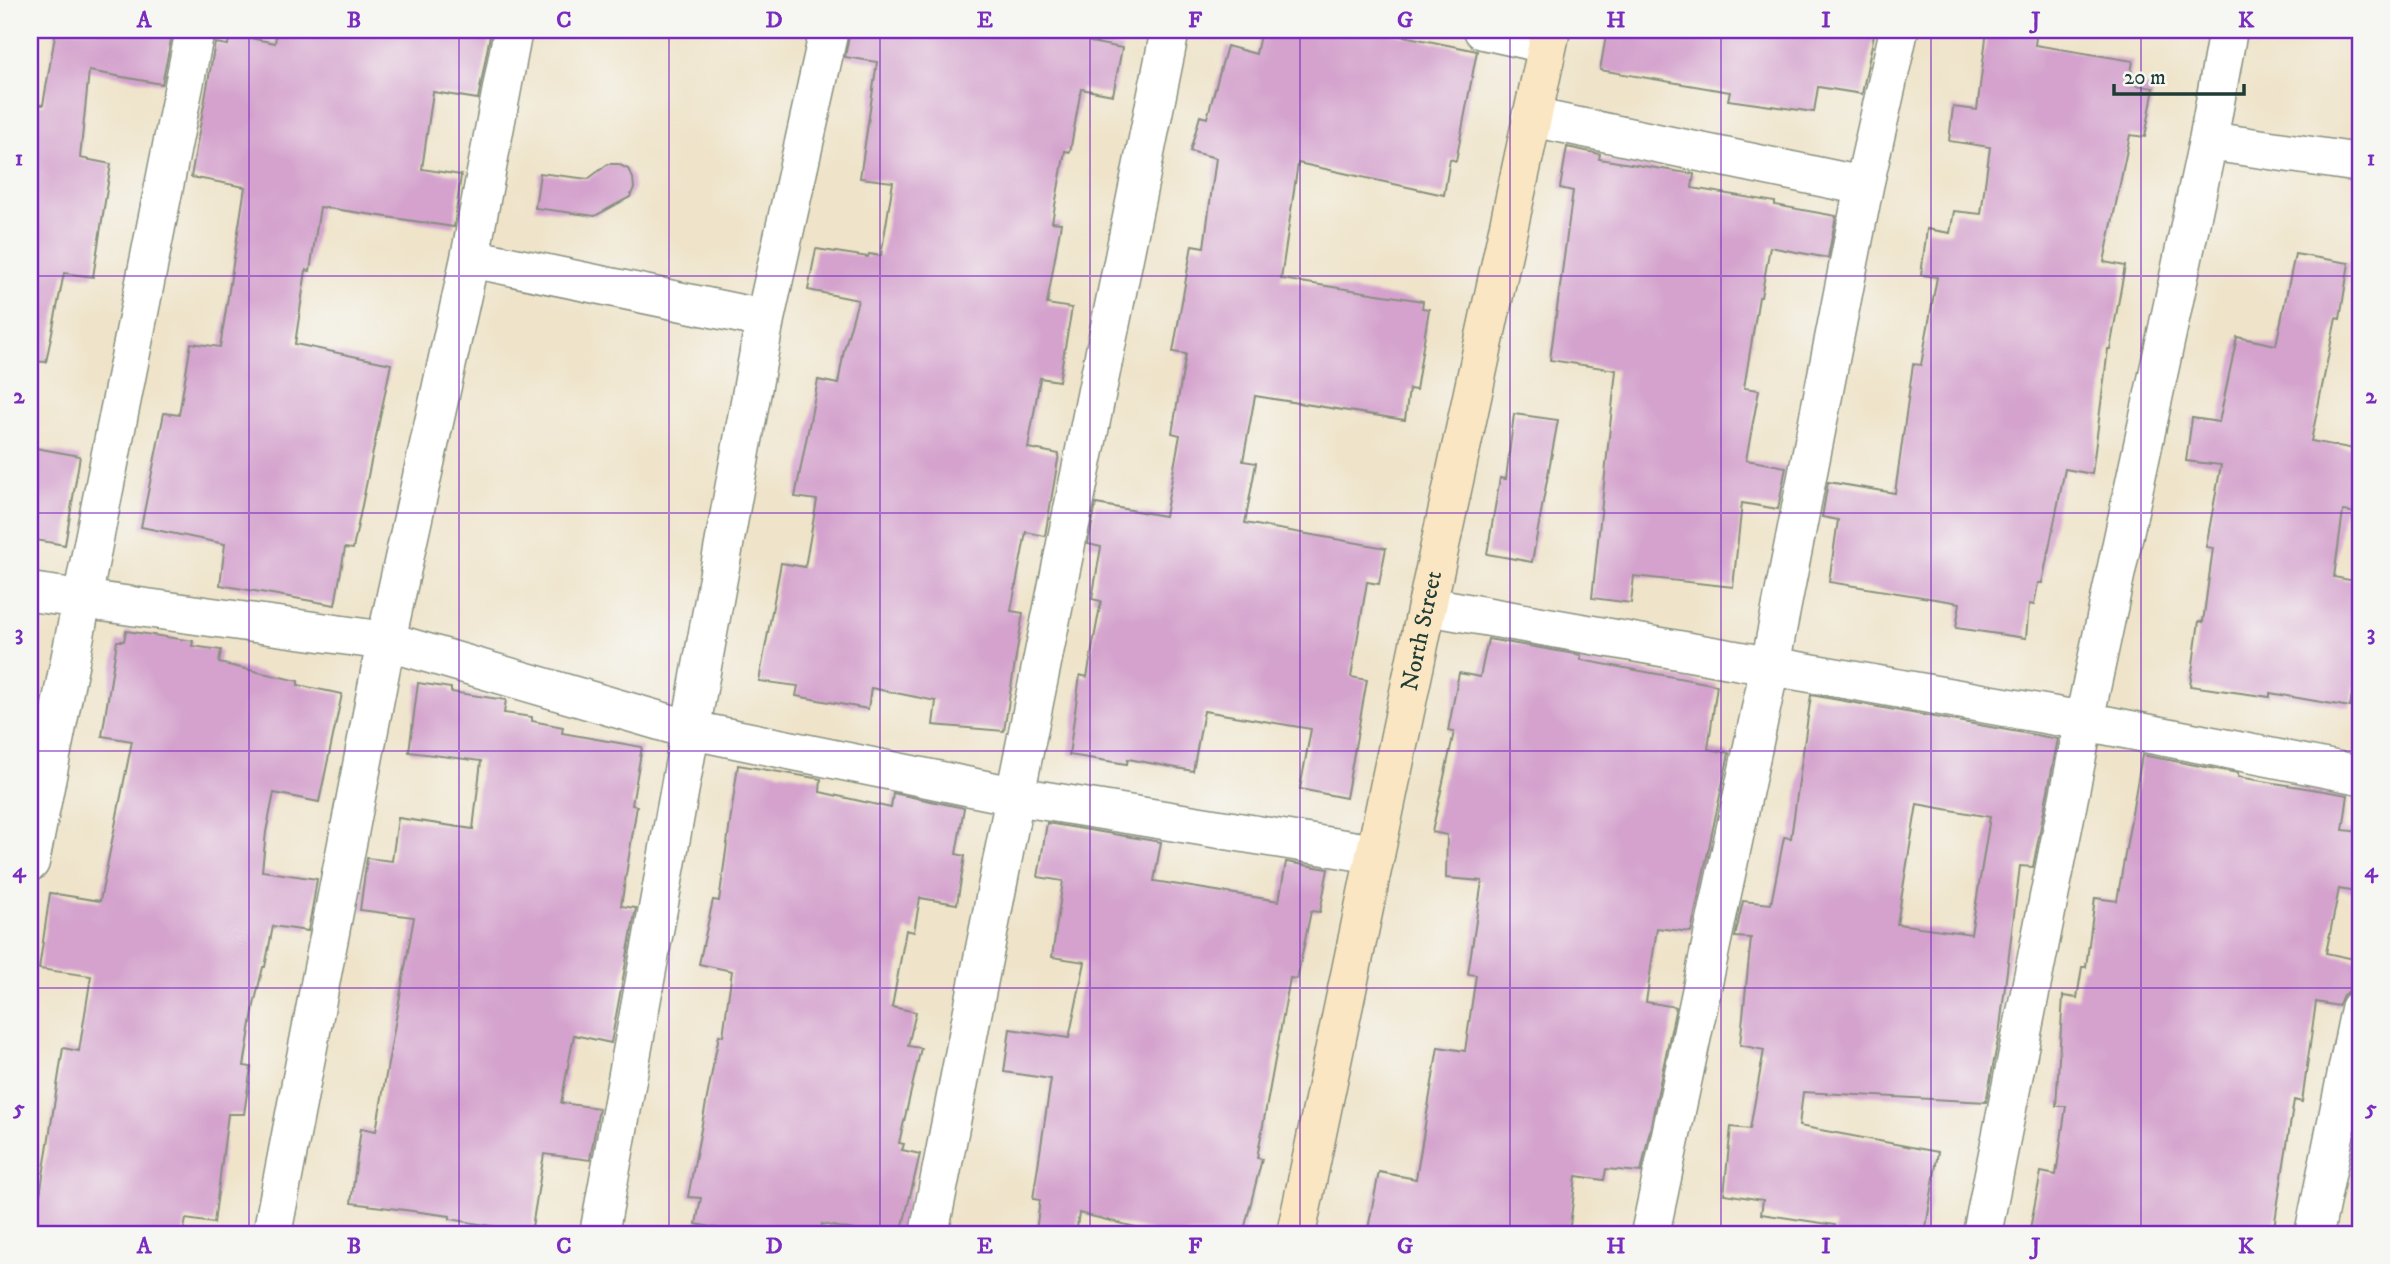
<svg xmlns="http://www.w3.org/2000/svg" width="2390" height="1264" font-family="'IM FELL DW Pica',serif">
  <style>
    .building { fill: #d4a2cd; fill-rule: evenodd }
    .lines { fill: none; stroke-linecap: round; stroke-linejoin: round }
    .street-casing { stroke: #87907f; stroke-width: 41 }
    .secondary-casing { stroke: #87907f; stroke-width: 41 }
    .street { stroke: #fff; stroke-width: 38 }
    .secondary { stroke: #fbe6c3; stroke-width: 38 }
    .grid { fill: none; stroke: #7b2cbf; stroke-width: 2; stroke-opacity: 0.55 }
    .labels { text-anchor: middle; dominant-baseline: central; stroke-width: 5; stroke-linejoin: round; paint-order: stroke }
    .street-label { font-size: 24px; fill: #1f3d34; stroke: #f6f6f2 }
    .neatline { fill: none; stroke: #7b2cbf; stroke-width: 2.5 }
    .grid-label { font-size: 23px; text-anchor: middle; font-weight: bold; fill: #7b2cbf }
  </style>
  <rect width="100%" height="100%" fill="#f6f6f2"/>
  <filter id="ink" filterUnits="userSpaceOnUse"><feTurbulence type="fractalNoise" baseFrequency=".0143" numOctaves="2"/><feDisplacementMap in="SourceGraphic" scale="14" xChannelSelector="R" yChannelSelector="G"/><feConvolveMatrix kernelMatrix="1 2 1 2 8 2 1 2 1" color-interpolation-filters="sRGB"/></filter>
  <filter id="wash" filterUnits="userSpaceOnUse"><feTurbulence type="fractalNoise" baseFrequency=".00686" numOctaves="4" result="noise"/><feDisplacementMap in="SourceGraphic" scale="28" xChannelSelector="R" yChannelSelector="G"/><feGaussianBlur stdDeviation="1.57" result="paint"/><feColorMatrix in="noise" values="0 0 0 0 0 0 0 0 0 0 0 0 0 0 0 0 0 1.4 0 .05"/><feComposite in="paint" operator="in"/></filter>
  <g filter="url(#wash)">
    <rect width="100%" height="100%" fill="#efe4ca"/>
    <g id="blocks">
      <path class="building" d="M56,30h88l28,5 -10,49 -73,-13 -9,87 31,6 -18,113 -29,-4 -18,89 -16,-1v-257l13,1z
        M277,30h214l-13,69 -45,-7 -11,77 39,6 -7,52 -134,-20 -10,64 -4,-1 -11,74 96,20 -38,185 -8,-1 -10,57 -115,-20 5,-41 -84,-17 23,-114 15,2 12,-72 29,4 4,-25 21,-135 -54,-10 24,-134 13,2 2,-11 45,9z
        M850,30h243l-3,12 32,6 -9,47 -32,-6 -11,63 -5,-1 -13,71 9,1 -14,81 25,4 -13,73 -19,-3 -12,70 31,6 -14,82 -19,-4 -15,79 12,2 -19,118 -71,-6 3,-24 -65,-13 -3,21 -72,-13 2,-10 -39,-5 22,-118 24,4 12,-67 -22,-3 23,-117 20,4 6,-34 14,-50 -50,-10 8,-41 52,8 1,-3 12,2 12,-74 -33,-4 17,-116 -32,-5z
        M1261,30h113l103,21 -21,110 -6,-2 -6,36 -146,-32 -17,116 142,22 -1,7 7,1 -13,81 -7,-1 -4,31 -150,-24 -12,65 13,2 -11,60 141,25 -7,36 -12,-2 -16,95 16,3 -21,118 -46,-9 11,-60 -107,-18 -11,60 -65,-12 -1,5 -58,-9 11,-80 7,2 14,-76 -9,-2 9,-52 -13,-3 8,-40 69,12 15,-81 -8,-2 14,-79 -13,-2 19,-107 12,2 12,-89 -26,-7 10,-35 7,2 20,-72 29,8z
        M1607,30h268l-13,64 -44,-7 -4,25 -86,-12 2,-8 -130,-22z
        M1987,30h50l-2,15 98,16 -4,23 25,4 -9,49 -15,-2 -26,127 21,4 -15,83h-2l-16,125 -27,-5 -23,114h-4l-4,22 -5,-1 -3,34 -70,-10 4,-25 -131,-21 9,-62 -16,-3 6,-35 67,11 18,-129 8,1 16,-88 -16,-2 6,-46 23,4 4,-22 27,3 9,-67 -41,-6 4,-34 24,3z
        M1567,147l33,7 -1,5 95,15 -2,14 83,14v3l61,11 -8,42 -58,-11 -9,50h-2l-15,91 15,2 -13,70 40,7 -8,42 -36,-6 -9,84 -99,-11 -3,27 -39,-5 24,-228 -66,-10 23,-169 -13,-3z
        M608,164h10l10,5 5,9 1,10 -4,9 -35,19 -60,-8 5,-35 48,6z
        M2295,254l54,9 -9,56 -4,-1 -25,123 49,9v63l-17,-2 -9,66 26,5v66l-10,59 -80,-14v4l-80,-11 9,-65 4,1 10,-74 -7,-1 15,-82 -35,-4 6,-43 27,4 18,-85 39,8z
        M1514,414l44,6 -26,142 -45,-8 13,-76 6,1z
        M30,447l50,9 -15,89 -35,-6z
        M126,631l67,10 -1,5 29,4 -2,13 79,18v4l44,9 -23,108 -45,-9 -8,39 -4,39 55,8 -3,19 -6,33 -35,-5 -8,41h-2l-9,38 -10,61 7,1 -7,47h-16l-14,109 -28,-4 -3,15h-153v-41l10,2 23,-147 16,3 12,-75 -52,-7 11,-76 50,8 32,-160 -30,-5 15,-95h7z
        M1488,639l93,16v5l136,25 -9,64 21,4 -38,179 -34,-4 -11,74 30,5 -35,165 -35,-3 -2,11 -28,-4 -7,58h-202l12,-62 37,7 22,-132 27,4 11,-76 -8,-1 14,-93 -36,-3 1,-43 -15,-3 22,-100 -6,-1 11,-58 21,4z
        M418,683l33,5v4l55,8 -2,13 28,4v4l31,6 -1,6 80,14 -10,58 5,1 -16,100 15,2 -25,135 -37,-8 -13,68 38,5 -9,52 -46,-6 -13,79 -81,-14v-3l-99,-13 10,-75 15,3 38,-214 -54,-7 7,-52 25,3 6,-43 75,11 8,-68 -72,-9z
        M1811,695l247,44 -25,128 -13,-1 -21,169 -13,67 -183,-10 -4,34 139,26 -13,82h-91l1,-9 -74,-11 2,-14 -39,-6 7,-67 19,2 14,-79 -24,-5 11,-107 -16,-1 8,-36 28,3 13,-67 7,1zM1917,804l73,13 -19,117 -74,-10z
        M2142,755l96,18v4l110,18 -5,35 17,2v61l-21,-4 -13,64 33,7 -5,28 -11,7 -5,11 -22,-4 -14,100 -8,-2 -21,134h-244l12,-62 15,3 10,-69h-10l7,-110 14,2 5,-31h4l9,-69 22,3z
        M738,765l83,14 -1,13 71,16 2,-15 71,15 -8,46 9,2 -8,48 -37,-6 -6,34 -8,-2 -14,77 24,5 -8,34 13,2 -22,95 5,1 -2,6 18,4 -19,80h-26l-53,-10 -2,10h-75l-49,-10 5,-26 -13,-1 31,-162 4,1 9,-65 -33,-7 14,-64 6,1z
        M1047,823l114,19 -7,39 125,20 7,-39 42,7 -8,43 -9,-1 -14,68 -7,-1 -33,180 5,1 -19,75h-80l-84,-21 -3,21 -40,-2 4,-32 -7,-1 18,-120 -47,-7 6,-43 59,9 16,-76 -33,-5 11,-76 -25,-4z"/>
    </g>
  </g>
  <g filter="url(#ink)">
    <use href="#blocks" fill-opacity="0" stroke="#87907f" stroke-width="2"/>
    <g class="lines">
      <g class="street-casing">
        <path id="street" d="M1483,30l64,14
          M1531,117l333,69
          M2208,141l152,22
          M470,258l295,61
          M30,592l356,49 305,89 324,66 360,58
          M1427,606l657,115 276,54
          M30,862l165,-832
          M272,1234l114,-593 84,-383 43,-228
          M599,1234l166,-915 64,-289
          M929,1234l86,-438 155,-766
          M1650,1234l120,-568 94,-480 35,-156
          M1982,1234l102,-513 124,-580 20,-111
          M2314,1234l46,-225"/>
      </g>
      <g class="secondary-casing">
        <g id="secondary">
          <path id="s1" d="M1296,1234l131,-628 124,-576"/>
        </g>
      </g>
      <use href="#street" class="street"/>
      <use href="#secondary" class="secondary"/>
    </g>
  </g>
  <path class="grid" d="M249,30v1204M459,30v1204M669,30v1204M880,30v1204M1090,30v1204M1300,30v1204M1510,30v1204M1721,30v1204M1931,30v1204M2141,30v1204M30,276h2330M30,513h2330M30,751h2330M30,988h2330"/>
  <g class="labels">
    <g class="street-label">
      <text stroke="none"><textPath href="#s1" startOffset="616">North Street</textPath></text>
    </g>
  </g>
  <rect width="2390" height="1264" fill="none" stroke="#f6f6f2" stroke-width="77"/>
  <path d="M2114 84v10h130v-10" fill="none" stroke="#1f3d34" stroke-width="3.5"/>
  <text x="2124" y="84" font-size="21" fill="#1f3d34" stroke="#f6f6f2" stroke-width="5" paint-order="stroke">20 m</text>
  <rect x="38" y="38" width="2314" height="1188" class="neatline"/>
  <g class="grid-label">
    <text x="144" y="27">A</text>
    <text x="354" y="27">B</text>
    <text x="564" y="27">C</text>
    <text x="774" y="27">D</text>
    <text x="985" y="27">E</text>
    <text x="1195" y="27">F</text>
    <text x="1405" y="27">G</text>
    <text x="1616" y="27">H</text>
    <text x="1826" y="27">I</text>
    <text x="2036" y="27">J</text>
    <text x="2246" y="27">K</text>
    <text x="19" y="165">1</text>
    <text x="2371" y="165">1</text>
    <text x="19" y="403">2</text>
    <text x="2371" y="403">2</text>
    <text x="19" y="640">3</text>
    <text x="2371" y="640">3</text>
    <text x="19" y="877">4</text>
    <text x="2371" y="877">4</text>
    <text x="19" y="1115">5</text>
    <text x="2371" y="1115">5</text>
    <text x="144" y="1253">A</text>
    <text x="354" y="1253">B</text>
    <text x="564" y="1253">C</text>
    <text x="774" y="1253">D</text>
    <text x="985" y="1253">E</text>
    <text x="1195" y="1253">F</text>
    <text x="1405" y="1253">G</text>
    <text x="1616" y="1253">H</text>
    <text x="1826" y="1253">I</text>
    <text x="2036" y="1253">J</text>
    <text x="2246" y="1253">K</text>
  </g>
</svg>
